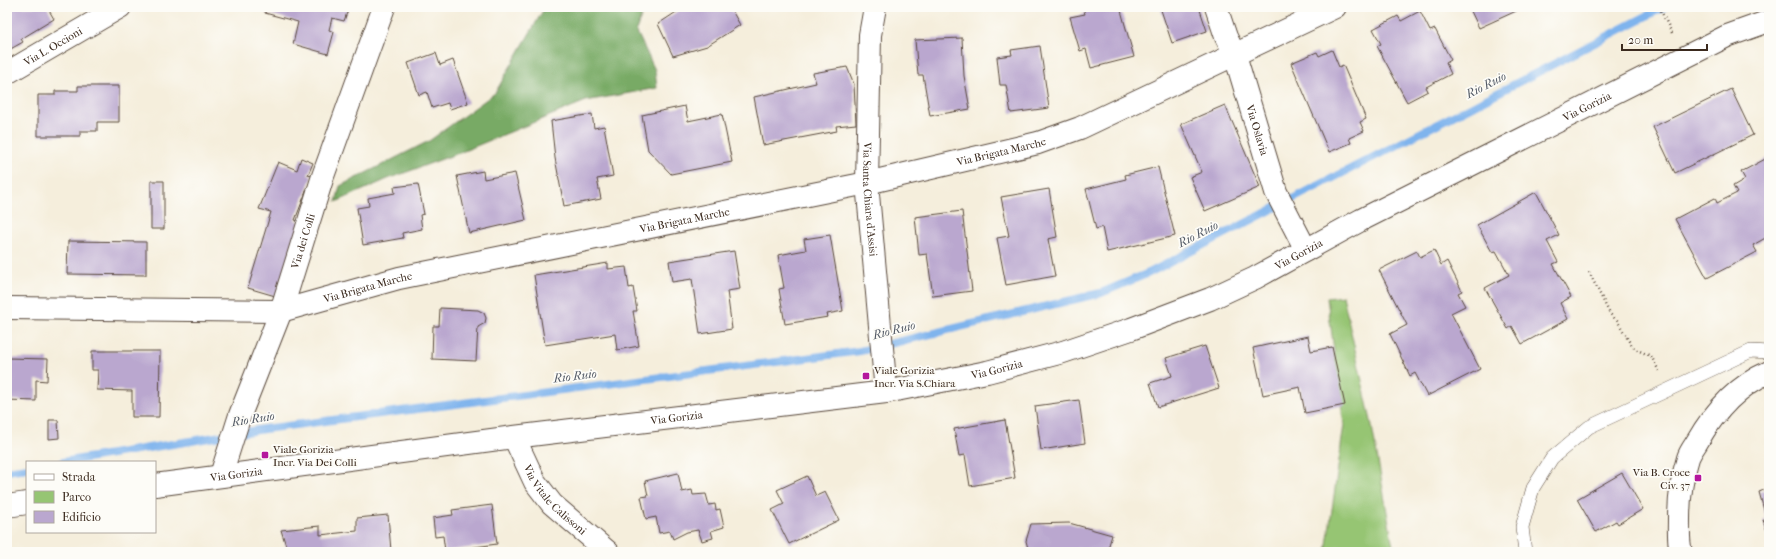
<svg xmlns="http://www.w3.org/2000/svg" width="1776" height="559" font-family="'IM FELL French Canon',serif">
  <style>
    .green { fill: #96c573; stroke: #687848 }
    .forest { fill: #78aa65; stroke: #5a6a42 }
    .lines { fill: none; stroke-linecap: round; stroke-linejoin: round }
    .stream { stroke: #7fb4ed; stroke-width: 8 }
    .building { fill: #baa7cf }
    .lane-casing { stroke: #57473a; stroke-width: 14 }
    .street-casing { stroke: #57473a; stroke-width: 24 }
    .path { stroke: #57473a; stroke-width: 2.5; stroke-dasharray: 1 3; stroke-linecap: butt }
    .lane { stroke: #fff; stroke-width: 13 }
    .street { stroke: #fff; stroke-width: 22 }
    .poi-dot { fill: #b5179e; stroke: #fdfcf7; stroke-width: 1.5 }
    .labels { text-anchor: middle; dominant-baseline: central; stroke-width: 3.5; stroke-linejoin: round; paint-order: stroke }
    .street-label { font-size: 11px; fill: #3b2a1e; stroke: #fdfcf7 }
    .poi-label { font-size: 11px; fill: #3b2a1e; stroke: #fdfcf7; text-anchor: start }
    .water-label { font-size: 12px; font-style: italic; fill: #535a66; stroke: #fdfcf7 }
  </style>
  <rect width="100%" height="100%" fill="#fdfcf7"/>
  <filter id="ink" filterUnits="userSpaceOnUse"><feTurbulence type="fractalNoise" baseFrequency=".025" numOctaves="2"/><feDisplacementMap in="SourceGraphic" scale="8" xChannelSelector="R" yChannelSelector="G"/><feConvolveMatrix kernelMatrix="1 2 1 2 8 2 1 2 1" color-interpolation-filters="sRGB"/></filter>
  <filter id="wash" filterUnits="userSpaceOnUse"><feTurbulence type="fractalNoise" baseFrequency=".012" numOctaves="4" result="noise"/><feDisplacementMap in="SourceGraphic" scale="16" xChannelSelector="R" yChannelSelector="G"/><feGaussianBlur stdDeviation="0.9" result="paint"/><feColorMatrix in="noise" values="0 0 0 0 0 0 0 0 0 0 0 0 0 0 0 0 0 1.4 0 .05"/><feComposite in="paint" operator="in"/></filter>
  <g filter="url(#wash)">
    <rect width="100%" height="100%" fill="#f5eedc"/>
    <path class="green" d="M1343,296l28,125 23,131h-68l18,-127 -17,-127z"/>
    <path class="forest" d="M545,7h100l-9,23 19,40 2,18 -71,13 -127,52 -71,26 -52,23 4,-16 89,-45 66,-48z"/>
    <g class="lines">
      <path class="stream" d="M63,462l201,-33 596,-78 241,-58 48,-20 515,-266
        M7,471l20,-3"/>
    </g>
    <g id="blocks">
      <path class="building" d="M7,7h40l7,12 -33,20 2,3 -16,9z
        M266,7h83l-5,14 -12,-3 -3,12 5,2 -6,22 -35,-10 5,-22 -33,-9z
        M684,7h46l10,18 -33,21 -34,10 -15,-32z
        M1087,7h33l14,50 -43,11 -5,-19 -6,2 -10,-34 15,-3 -2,-6z
        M1160,7h39l8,24 -35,12z
        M1469,7h56l-46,21z
        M1420,11l10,20 5,-2 16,31 -5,3 5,11 -25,13 2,4 -21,11 -30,-56 4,-2 -8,-15 25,-13 3,5z
        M962,38l2,38 6,33 -40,7 -7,-41h-5l-3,-35z
        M1040,46l9,62 -38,5 -5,-28h-6l-3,-28 15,-2 -1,-5z
        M1332,50l7,17 4,-2 23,54 -6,3 4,9 -15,7 2,5 -22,9 -38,-89 26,-11 2,4z
        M436,53l4,12 13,-5 15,43 -18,6 -2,-6 -16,5 -5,-16 -8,3 -11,-32z
        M847,67l7,17 2,40 -20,2 1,5 -74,14 -9,-48 62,-14 -3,-10z
        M78,86h41v36h-22v9h-17v5h-42v-41h17v-4h23z
        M1731,89l22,46 -78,38 -22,-46z
        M1225,105l35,82 -55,24 -15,-34 12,-5 -21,-48z
        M685,106l3,15 34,-7 10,48 -61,12 -23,-24 -6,-35z
        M592,114l2,14 10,-2 9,50 -16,3 4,20 -37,7 -9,-48 -4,-37z
        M1769,157v79l-16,9 4,7 -50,26 -32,-59 40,-21 2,5 20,-10 -4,-7 12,-7 -4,-7z
        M301,158l12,5 -5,12 4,1 -17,44 10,4 -23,74 -34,-10 23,-76 -12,-3 19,-47 19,8z
        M1158,167l17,69 -68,16 -5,-25 -6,2 -10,-40 40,-10 -1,-4z
        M483,171l1,8 31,-6 11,47 -57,13 -12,-57z
        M151,181h13v48h-13z
        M418,184l6,30 -4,1 2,14 -20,4 1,5 -40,7 -6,-37 12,-2 -1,-8 27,-5 -1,-6z
        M1049,189l8,48 -9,2 7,37 -49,9 -9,-47 12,-2 -8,-39z
        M1536,192l23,43 -12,6 11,21 -5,2 18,33 -11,6 8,16 -46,25 -10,-18 -4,3 -23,-41 24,-13 -13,-24 -4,1 -15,-27z
        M962,211l10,80 -39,5 -6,-42 -8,1 -4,-38z
        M830,235l13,76 -16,3 1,3 -43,7 -6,-35 5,-1 -6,-33 28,-5 -2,-11z
        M68,241l78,1v33l-79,-1z
        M1434,250l7,15 6,-4 15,30 -4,2 7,13 -14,7 29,56 -53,27 -12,-23 -5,3 -20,-42 17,-9 -28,-55 38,-19 3,6z
        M734,251l6,38 -13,2 5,38 -32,5 -8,-55 -20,3 -3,-21z
        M608,263v6l18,-2 3,21 4,-1 4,24h-4l6,35 -22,4 -2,-16 -70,11 -11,-70z
        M440,308l38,2 6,3 2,5 -1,5 -7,4 -2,34 -44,-2 1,-33h6z
        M1308,336l3,15 21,-4 13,58 -40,8 -5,-26 -37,8 -10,-47z
        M1205,346l14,42 -61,19 -8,-24 22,-7 -6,-18z
        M92,351h68l-1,66h-27v-26l-35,-1 1,-20h-6z
        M7,358l41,1 -1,22 -11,-1v21l-29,-1z
        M1079,400l6,43 -44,7 -6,-44z
        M49,420h9l1,18 -10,1z
        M1005,420l10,58 -45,8 -5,-31 -6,1 -5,-27z
        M678,473l4,19 10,-2 1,5 13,-1 3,11 6,-1 1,6 4,-1 4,18 -13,4 2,7 -11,3 -4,-11 -11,2 -14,7 -3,-8 -11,2 -3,-16 -10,2 -5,-22 7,-1 -3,-15z
        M1622,473l21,36 -25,15 -2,-3 -20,11 -19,-33z
        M807,476l9,20 9,-4 14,28 -50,24 -17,-34 12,-6 -7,-14z
        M1769,488v49l-6,-17 4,1 -8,-29z
        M492,505l5,39 -52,7 -2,-15 -8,1 -2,-19 20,-3 -1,-5z
        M388,515l3,36 9,-1 1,2h-113l-7,-22 39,-4v9l37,-4v-13z
        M1069,523l43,12 -5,17h-78l-3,-11 5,-17z"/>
    </g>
  </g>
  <g filter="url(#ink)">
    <use href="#blocks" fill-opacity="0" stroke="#57473a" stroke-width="1"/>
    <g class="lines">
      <g class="lane-casing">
        <path id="lane" d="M1525,552l-3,-25 11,-39 19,-30 37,-31 162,-76 18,1"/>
      </g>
      <g class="street-casing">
        <g id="street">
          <path id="s1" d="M875,7l-5,28 -3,148 19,209"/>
          <path id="s2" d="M1216,7l10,30 9,18 41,137 30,58"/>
          <path id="s3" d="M7,73l113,-66"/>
          <path id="s4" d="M7,308l274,3 118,-33 468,-95 171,-40 42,-15 255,-121"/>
          <path id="s5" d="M514,437l21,45 17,22 56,48"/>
          <path id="s6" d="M221,475l19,-60 41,-104 42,-135 61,-169"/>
          <path id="s7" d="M155,485l359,-48 372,-45 101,-20 76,-20 68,-23 79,-30 45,-21 106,-58 366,-184 42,-15"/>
          <path d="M7,506l20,-3"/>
          <path d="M1681,552c-3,-11 -2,-22 -2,-33 0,-21 3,-42 9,-61 2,-6 6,-11 9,-16 17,-30 40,-56 72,-70"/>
        </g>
      </g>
      <path class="path" d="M1659,7l14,28
        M1589,272l21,42 7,6 13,23 5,6 16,7 8,15"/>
      <use href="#lane" class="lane"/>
      <use href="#street" class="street"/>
    </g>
  </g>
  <g class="poi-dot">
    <rect x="862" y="372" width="8" height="8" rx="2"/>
    <rect x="261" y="451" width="8" height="8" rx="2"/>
    <rect x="1694" y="474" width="8" height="8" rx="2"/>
  </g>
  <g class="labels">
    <g class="street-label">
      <text stroke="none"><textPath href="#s3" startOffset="53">Via L. Occioni</textPath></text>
      <text stroke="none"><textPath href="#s7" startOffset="1498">Via Gorizia</textPath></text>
      <text stroke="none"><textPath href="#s2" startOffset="130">Via Oslavia</textPath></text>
      <text stroke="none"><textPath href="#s4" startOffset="1012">Via Brigata Marche</textPath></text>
      <text stroke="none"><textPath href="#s1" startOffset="193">Via Santa Chiara d'Assisi</textPath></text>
      <text stroke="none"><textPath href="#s4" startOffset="688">Via Brigata Marche</textPath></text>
      <text stroke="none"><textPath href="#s6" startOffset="248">Via dei Colli</textPath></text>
      <text stroke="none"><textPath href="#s7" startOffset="1174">Via Gorizia</textPath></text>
      <text stroke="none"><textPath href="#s4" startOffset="364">Via Brigata Marche</textPath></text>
      <text stroke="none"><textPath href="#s7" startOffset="850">Via Gorizia</textPath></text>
      <text stroke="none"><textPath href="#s7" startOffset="526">Via Gorizia</textPath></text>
      <text stroke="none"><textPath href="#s7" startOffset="82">Via Gorizia</textPath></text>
      <text stroke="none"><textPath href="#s5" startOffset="76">Via Vitale Calissoni</textPath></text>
    </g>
    <g class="poi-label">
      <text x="874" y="370">Viale Gorizia<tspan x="874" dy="13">Incr. Via S.Chiara</tspan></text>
      <text x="273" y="449">Viale Gorizia<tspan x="273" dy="13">Incr. Via Dei Colli</tspan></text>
      <text x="1690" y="472" text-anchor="end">Via B. Croce<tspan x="1690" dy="13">Civ. 37</tspan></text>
    </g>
    <g class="water-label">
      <text transform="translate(1486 85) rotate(-27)">Rio Ruio</text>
      <text transform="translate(1198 234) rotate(-27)">Rio Ruio</text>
      <text transform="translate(894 330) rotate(-14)">Rio Ruio</text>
      <text transform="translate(575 376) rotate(-7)">Rio Ruio</text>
      <text transform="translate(253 419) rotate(-9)">Rio Ruio</text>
    </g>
  </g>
  <rect width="1776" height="559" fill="none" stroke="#fdfcf7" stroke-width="24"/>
  <rect x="26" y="461" width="130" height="72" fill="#fdfcf7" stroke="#afa8a0"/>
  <rect x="34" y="474" width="20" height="6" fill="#ffffff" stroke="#afa8a0"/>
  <text x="62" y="481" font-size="12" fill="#3b2a1e">Strada</text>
  <rect x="34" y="491" width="20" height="12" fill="#96c573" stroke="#afa8a0"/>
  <text x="62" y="501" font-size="12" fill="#3b2a1e">Parco</text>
  <rect x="34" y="511" width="20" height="12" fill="#baa7cf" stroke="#afa8a0"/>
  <text x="62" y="521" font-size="12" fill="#3b2a1e">Edificio</text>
  <path d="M1622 44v6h85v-6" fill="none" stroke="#3b2a1e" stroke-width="2"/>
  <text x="1628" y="44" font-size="12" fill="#3b2a1e" stroke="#fdfcf7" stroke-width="3" paint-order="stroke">20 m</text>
</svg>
